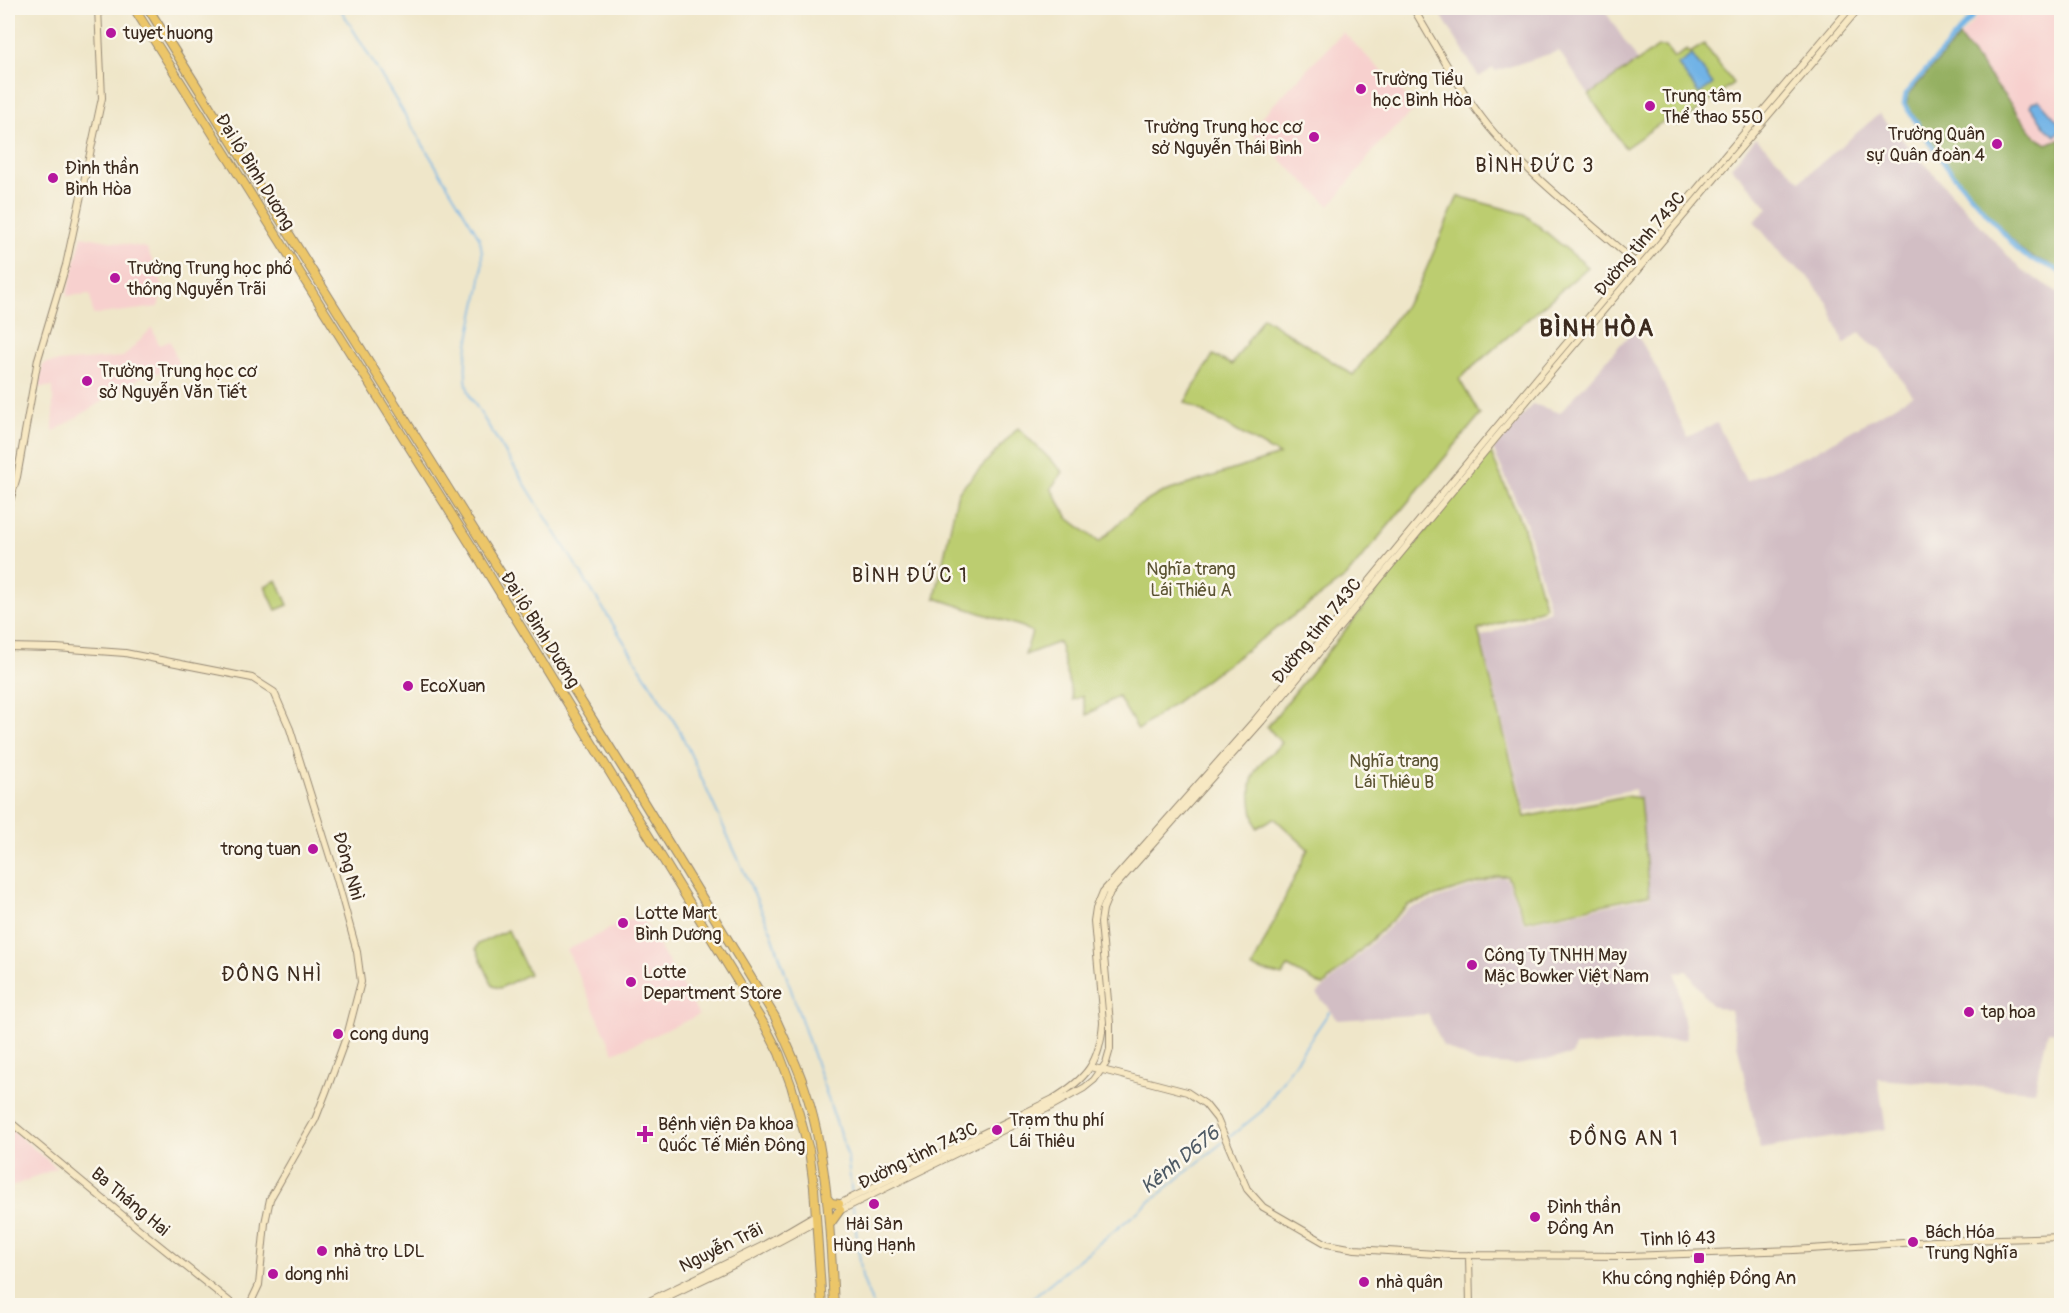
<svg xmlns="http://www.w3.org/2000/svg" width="2069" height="1313" font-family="Pangolin,sans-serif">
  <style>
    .built { fill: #f7d0ce }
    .industrial { fill: #d2bec4 }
    .green { fill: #bccd70; stroke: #7c7c47; stroke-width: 1.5 }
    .forest { fill: #95b062; stroke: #686d40; stroke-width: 1.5 }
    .water { fill: #71b3e6; stroke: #566e82; stroke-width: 1.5 }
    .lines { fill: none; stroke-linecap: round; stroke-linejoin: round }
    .stream { stroke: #71b3e6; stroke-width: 1.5 }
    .canal { stroke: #71b3e6; stroke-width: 4.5 }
    .secondary-casing { stroke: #958874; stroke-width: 8 }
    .highway-casing { stroke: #958874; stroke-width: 10 }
    .secondary { stroke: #f7e8c3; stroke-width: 6 }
    .highway { stroke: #ecc669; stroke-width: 8 }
    .poi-dot { fill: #b5179e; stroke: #fbf7ec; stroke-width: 2 }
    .labels { text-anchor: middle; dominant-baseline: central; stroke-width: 5; stroke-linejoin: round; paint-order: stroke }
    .poi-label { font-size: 18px; fill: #3b2a1e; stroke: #fbf7ec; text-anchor: start }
    .street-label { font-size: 18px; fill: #3b2a1e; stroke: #fbf7ec }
    .park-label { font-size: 18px; fill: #5b5332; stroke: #fbf7ec }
    .neighbourhood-label { font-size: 20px; letter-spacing: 1.5px; fill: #3b2a1e; stroke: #fbf7ec }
    .water-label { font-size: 20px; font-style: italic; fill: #4e5a64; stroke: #fbf7ec }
    .district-label { font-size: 24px; font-weight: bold; letter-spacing: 1.5px; fill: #3b2a1e; stroke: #fbf7ec }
  </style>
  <rect width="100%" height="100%" fill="#fbf7ec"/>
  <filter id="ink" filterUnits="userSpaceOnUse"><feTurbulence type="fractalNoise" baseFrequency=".0167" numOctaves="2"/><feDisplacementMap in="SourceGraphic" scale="12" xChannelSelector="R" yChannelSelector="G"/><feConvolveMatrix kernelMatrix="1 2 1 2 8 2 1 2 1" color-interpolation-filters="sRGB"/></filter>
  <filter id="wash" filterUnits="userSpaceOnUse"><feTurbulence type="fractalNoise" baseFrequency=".008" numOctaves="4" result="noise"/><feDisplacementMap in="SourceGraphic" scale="24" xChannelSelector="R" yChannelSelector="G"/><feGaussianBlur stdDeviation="1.35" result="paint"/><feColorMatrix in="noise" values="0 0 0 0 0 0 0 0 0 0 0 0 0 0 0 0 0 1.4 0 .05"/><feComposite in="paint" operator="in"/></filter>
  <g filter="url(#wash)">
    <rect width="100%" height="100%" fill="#efe6c9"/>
    <path class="built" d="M1985,8h76v264l-10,-9 -23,-7 -9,-8 -74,-84 -39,-60 3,-10z
      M1343,32l74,75 -38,37 -49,62 -81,-76z
      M82,236l65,12 16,38 -5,21 -65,8 -3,-21 -24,2z
      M152,328l7,17 11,-4 10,26 -39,10 -88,55v-45h-15l4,-20 3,-4 78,-6z
      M638,915l4,2 57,98 -85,38 -47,-103z
      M8,1127l32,27 17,14 -49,20z"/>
    <path class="industrial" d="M1437,8h166l35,53 -49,34 -30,-44 -63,20 -3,-3 -14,9z
      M1879,114l142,156 40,24 1,739 -14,-2 -14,60 -156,-12 8,50 -126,20 -30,-138 -19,-6 -24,-34 -11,2 11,66 -112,7 -3,9 -56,10 -39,-2 -34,-17 -15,-32 -90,6 -21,-26 91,-85 93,-32 5,1 18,45 126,-26 -15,-108 -109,23 -45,-175 69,-27 -24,-87 -33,-74 40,-45 27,9 74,-84 23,40 30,68 30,-14 29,58 65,-27 102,-59 -34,-46 -10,-6 -9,-11 -16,12 -16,-41 -21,-27 -22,-17 -31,-38 15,-13 -38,-41 25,-29 44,43z"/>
    <path class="green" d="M1704,44l29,39 -55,43 -7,-10 -46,32 -36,-53 69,-48h8l8,11 13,-8 3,3z
      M1458,196l66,18 64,53 -129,112 21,36 -134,162 -208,153 -20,-34 -31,19 -5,-19 -9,4 -14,-58 -34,13 7,-23 -9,-5 -88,-29 23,-106 60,-64 45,44 -12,16 17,30 31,24 37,-35 25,-14 118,-38 -94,-53 28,-47 19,10 31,-48 90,58 65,-87z
      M1490,451l33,76 22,79 -3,3 -64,21 47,187 100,-21 15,2 9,97 -124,26 -18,-45h-8l-91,29 -85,81 -35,-19 -6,9 -30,-8 56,-119 -34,-31 -17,10c-6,-17 -11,-44 1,-61 6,-9 16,-16 24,-24l-15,-16z
      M277,580l11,25 -12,5 -11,-24z
      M508,930l21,44 -29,14 -7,-2 -17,-37 2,-5z"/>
    <path class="forest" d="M1959,37l77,100 11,7 14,-6v134c-13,-13 -29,-11 -42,-24l-74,-84 -39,-60 3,-10z"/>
    <path class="water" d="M1692,55l21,29 -14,10 -21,-29z
      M2039,100l22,25v4l-6,7 -9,-8 -16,-22 2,-4z"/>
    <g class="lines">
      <path class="stream" d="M340,8l139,229c15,48 -28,117 -8,161l209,333 91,200 76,223 5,41
        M1227,1139l35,-28 67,-99
        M853,1206l9,71 11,29
        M1022,1306l201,-164"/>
      <path class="canal" d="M1980,8l-74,85 -2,11 42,62 73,85c13,13 29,10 43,23"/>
    </g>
  </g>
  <g filter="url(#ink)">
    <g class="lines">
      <g class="secondary-casing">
        <path id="secondary" d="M1413,8c24,40 47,83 76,119 43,52 99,93 149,138
          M8,508l9,-31 21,-118 28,-94 36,-167 -4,-90
          M8,647l48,1 69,5 127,25 22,14 16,37 46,147 21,76 4,30 -13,50 -22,60 -11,28 -45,79 -5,24 -6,62 -10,21
          M1091,1067l96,25 18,12 12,15 30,70 16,18 64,37 28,5 97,6 176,1 166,-6 140,-9 128,-4
          M8,1120l136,113 91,73
          M837,1205l216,-106c33,-20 47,-36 50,-77l-9,-100 2,-13 7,-17 152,-172 283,-343 312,-369
          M837,1212l209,-103 38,-21 10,-8 12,-17 4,-14v-26l-9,-101 2,-13 7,-17 152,-171 263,-318 334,-395
          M1469,1255l1,51
          M639,1306l123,-60 53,-31
          M648,1306l102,-49 65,-35"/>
      </g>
      <g class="highway-casing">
        <path id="highway" d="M134,8l338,539 293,479 14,27 12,32 18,65 5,37 8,119
          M148,8l478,765 149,244c10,23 21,45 29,69 24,70 26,146 30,220
          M827,1198l4,5 8,1
          M830,1224l10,-14"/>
      </g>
      <use href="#secondary" class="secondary"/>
      <use href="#highway" class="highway"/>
    </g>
  </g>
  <g class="poi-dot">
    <circle cx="111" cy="33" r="6"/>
    <circle cx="1361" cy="89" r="6"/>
    <circle cx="1650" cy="106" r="6"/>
    <circle cx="1314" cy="137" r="6"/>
    <circle cx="1997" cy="144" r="6"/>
    <circle cx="53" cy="178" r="6"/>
    <circle cx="115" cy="278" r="6"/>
    <circle cx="87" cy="381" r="6"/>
    <circle cx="408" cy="686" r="6"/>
    <circle cx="313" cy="849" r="6"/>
    <circle cx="623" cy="923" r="6"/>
    <circle cx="1472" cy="965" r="6"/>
    <circle cx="631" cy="982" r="6"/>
    <circle cx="1969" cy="1012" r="6"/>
    <circle cx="338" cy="1034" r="6"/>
    <circle cx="997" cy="1130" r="6"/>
    <path d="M642 1125h6v6h6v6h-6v6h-6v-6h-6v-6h6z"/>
    <circle cx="874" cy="1204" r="6"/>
    <circle cx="1535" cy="1217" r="6"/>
    <circle cx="1913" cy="1242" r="6"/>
    <circle cx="322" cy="1251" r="6"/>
    <rect x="1693" y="1252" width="12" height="12" rx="3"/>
    <circle cx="273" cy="1274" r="6"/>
    <circle cx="1364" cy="1282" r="6"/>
  </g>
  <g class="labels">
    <g class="poi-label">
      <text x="123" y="33">tuyet huong</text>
      <text x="1373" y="79">Trường Tiểu<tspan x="1373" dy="21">học Bình Hòa</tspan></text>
      <text x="1662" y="96">Trung tâm<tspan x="1662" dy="21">Thể thao 550</tspan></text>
      <text x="1302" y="127" text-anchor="end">Trường Trung học cơ<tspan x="1302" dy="21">sở Nguyễn Thái Bình</tspan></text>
      <text x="1985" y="134" text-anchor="end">Trường Quân<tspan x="1985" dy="21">sự Quân đoàn 4</tspan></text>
      <text x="65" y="168">Đình thần<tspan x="65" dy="21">Bình Hòa</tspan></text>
      <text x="127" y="268">Trường Trung học phổ<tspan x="127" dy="21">thông Nguyễn Trãi</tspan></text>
      <text x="99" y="371">Trường Trung học cơ<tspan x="99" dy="21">sở Nguyễn Văn Tiết</tspan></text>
      <text x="420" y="686">EcoXuan</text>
      <text x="301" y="849" text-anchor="end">trong tuan</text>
      <text x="635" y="913">Lotte Mart<tspan x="635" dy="21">Bình Dương</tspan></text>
      <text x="1484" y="955">Công Ty TNHH May<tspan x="1484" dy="21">Mặc Bowker Việt Nam</tspan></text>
      <text x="643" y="972">Lotte<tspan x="643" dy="21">Department Store</tspan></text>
      <text x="1981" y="1012">tap hoa</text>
      <text x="350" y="1034">cong dung</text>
      <text x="1009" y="1120">Trạm thu phí<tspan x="1009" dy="21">Lái Thiêu</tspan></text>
      <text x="658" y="1124">Bệnh viện Đa khoa<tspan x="658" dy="21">Quốc Tế Miền Đông</tspan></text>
      <text x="1547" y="1207">Đình thần<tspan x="1547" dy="21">Đồng An</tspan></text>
      <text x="874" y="1224" text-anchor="middle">Hải Sản<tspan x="874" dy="21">Hùng Hạnh</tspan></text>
      <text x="1925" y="1232">Bách Hóa<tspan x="1925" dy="21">Trung Nghĩa</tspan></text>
      <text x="334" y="1251">nhà trọ LDL</text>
      <text x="285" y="1274">dong nhi</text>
      <text x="1699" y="1278" text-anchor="middle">Khu công nghiệp Đồng An</text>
      <text x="1376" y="1282">nhà quân</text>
    </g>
    <g class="street-label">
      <text transform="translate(255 172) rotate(58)">Đại lộ Bình Dương</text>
      <text transform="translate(1640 244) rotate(-50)">Đường tỉnh 743C</text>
      <text transform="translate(540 630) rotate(58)">Đại lộ Bình Dương</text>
      <text transform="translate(1317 631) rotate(-51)">Đường tỉnh 743C</text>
      <text transform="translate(348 866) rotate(74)">Đông Nhì</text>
      <text transform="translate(918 1156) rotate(-26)">Đường tỉnh 743C</text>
      <text transform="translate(130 1202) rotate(40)">Ba Tháng Hai</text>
      <text transform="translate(1678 1239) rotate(-2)">Tỉnh lộ 43</text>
      <text transform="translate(721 1248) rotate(-26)">Nguyễn Trãi</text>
    </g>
    <g class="park-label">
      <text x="1191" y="569">Nghĩa trang<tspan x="1191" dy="21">Lái Thiêu A</tspan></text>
      <text x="1394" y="761">Nghĩa trang<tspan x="1394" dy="21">Lái Thiêu B</tspan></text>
    </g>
    <g class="neighbourhood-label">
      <text x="1535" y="165">BÌNH ĐỨC 3</text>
      <text x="910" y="575">BÌNH ĐỨC 1</text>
      <text x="272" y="974">ĐÔNG NHÌ</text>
      <text x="1624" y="1138">ĐỒNG AN 1</text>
    </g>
    <g class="water-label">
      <text transform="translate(1180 1160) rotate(-39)">Kênh D676</text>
    </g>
    <g class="district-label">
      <text x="1597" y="328">BÌNH HÒA</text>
    </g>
  </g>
  <rect width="2069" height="1313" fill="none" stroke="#fbf7ec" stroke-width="30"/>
</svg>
